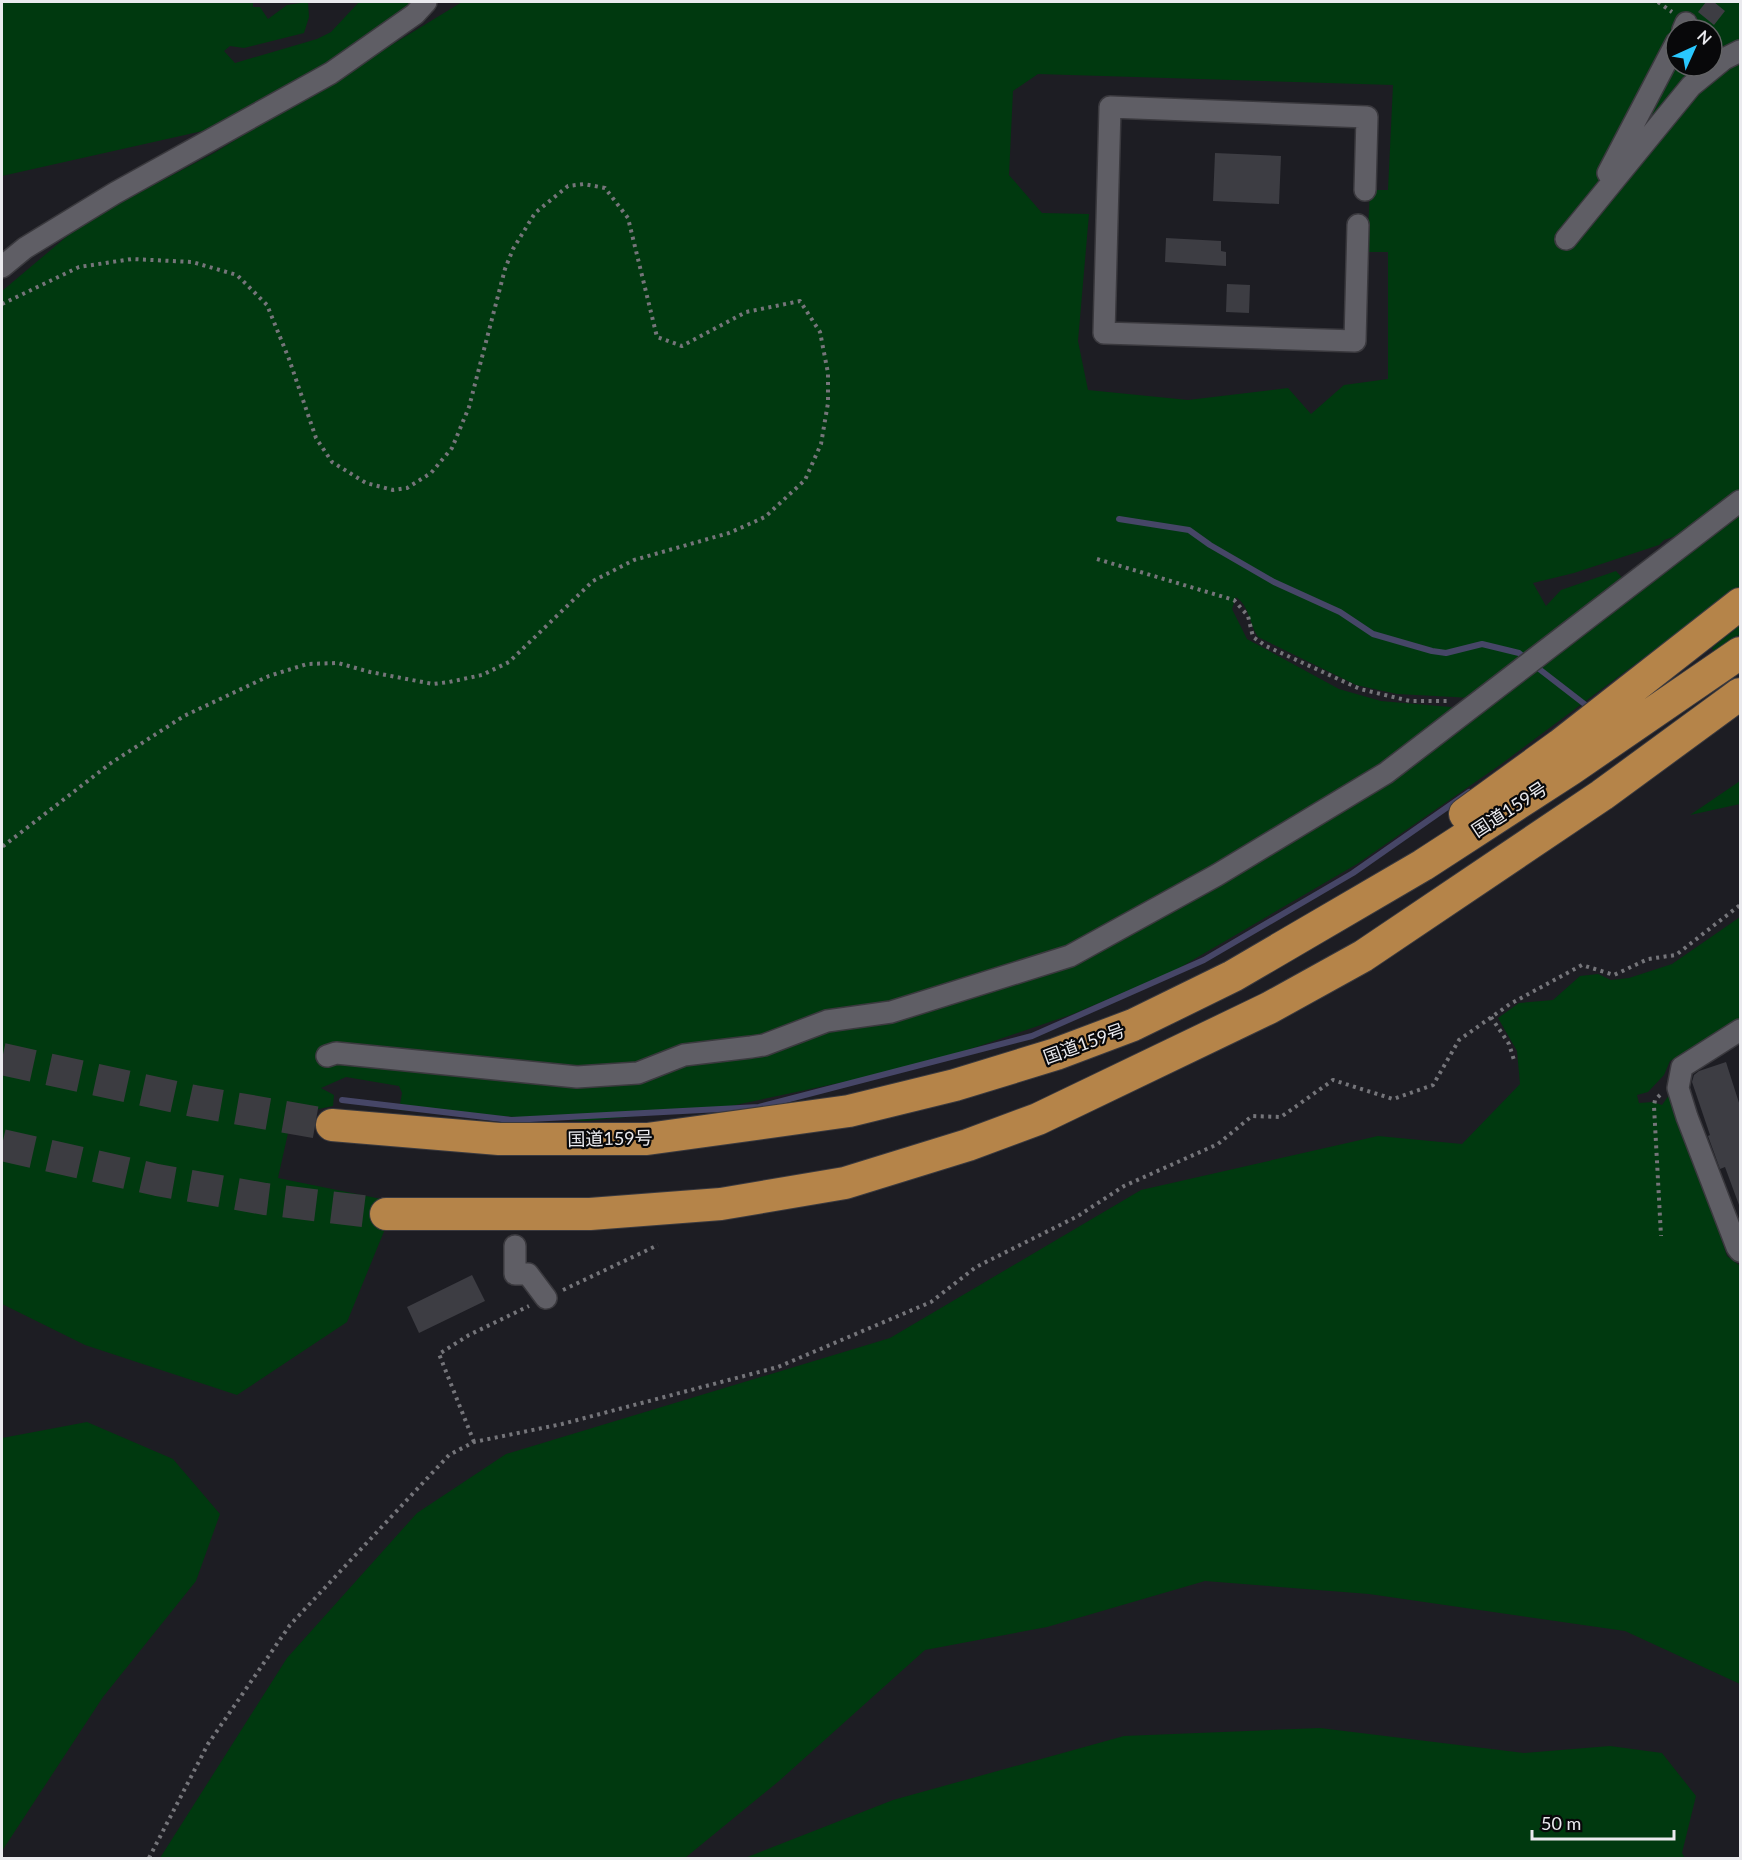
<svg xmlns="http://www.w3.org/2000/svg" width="1742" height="1860" font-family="Lato,'Noto Sans JP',sans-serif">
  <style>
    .green { fill: #00390f; fill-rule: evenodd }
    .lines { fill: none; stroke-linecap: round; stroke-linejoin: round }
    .stream { stroke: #464667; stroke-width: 6 }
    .building { fill: #3d3d43 }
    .highway-tunnel { stroke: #3c3c41; stroke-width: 32; stroke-dasharray: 32 16; stroke-linecap: butt }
    .minor-casing { stroke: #3a393e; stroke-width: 24 }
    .highway-casing { stroke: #3a393e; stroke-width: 34 }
    .path { stroke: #75757a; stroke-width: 4; stroke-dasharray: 3 4.5; stroke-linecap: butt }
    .minor { stroke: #5f5e65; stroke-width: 21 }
    .highway { stroke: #b58449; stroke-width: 32 }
    .labels { text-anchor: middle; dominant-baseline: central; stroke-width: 4.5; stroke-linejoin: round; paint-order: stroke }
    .street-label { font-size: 18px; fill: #eaeaee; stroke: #08080a }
  </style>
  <rect width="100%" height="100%" fill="#1d1d23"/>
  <path class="green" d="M2,2h251v5h7l8,12 19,-14 21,-3 1,15 -5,16 -60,15 -14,-2 -6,5 11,12 82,-24 14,-7 28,-30h54l-39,37 -158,89 -214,48z
    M462,2h1278v493l-49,36 -27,9 -5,5 -85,28 -41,10 13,23 15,-16 55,-19 9,10 -153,117 -75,-4 -41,-9 -98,-48c-9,-14 -8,-30 -22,-40l-4,12 15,30 92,50 42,12 81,7 -71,54 -290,170 -113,43 -106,32 -263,64 -284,-11 124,16 141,4 74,-15 351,-91 222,-107 319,-224 174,-129v72l-240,179 -143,99 -183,107 -101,43 -149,51 -198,42 -140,14 -187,-11 3,-17 -3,-7 -53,-9 -25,11 13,7 -1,11 -41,9 -14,63 118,24 -49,120 -110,73 -152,-50 -83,-41v-1013l82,-69 130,-69zM1676,30h36v36h-36zM1038,74l355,11 -5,105h-18l-3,62h21v127l-44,6 -33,29 -23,-26 -100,12 -100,-10 -10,-49 11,-127 -47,-1 -33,-38 4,-84z
    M1740,625v9l-26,19 -2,-5z
    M1740,781v23l-50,11z
    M1740,917v101l-70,43 -6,14 -16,17 -11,3 2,8 14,-1 9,3 7,-10 5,3 53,158 13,10v418l-115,-53 -256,-37 -164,-13 -158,46 -122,23 -146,131 -94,77h-525l127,-200 130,-145 89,-59 384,-116 251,-148 237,-54 84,8 58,-60 -3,-33 -19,-33 21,-15 34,-3 27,-24 18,-2 13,6 18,-2 43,-14z
    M87,1422l86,37 47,55 -24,67 -93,116 -101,154v-413z
    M1320,1728l204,25 86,-7 52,7 34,43 -14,57 3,5h-940l148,-58 231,-64z"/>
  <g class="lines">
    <path class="stream" d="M1119,519l70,11 21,15 64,37 66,30 33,22 59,17 14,2 36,-9 37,9 7,6
      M1534,665l53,41
      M342,1100l169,20 248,-13 273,-71 172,-76 149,-87 116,-81"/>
  </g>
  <path class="building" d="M1706,2h8l11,9 -11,14 -16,-13z
    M1215,153l66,3 -2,48 -66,-3z
    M1166,238l55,3v10l5,1v14l-61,-4z
    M1227,284l23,1 -1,28 -23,-1z
    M1726,1062l14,44 -1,99 -14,-38 -5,2 -12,-33 2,-1 -18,-53 2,-7 5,-4z
    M472,1275l13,26 -66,32 -12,-26z"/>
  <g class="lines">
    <path class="highway-tunnel" d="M2,1059l192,42 138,24
      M2,1145l155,35 108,19 121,15"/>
    <g class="minor-casing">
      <path id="minor" d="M1683,30l3,-7
        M1608,173l68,-130
        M1358,225l-3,116 -251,-8 6,-226 257,10 -2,73
        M1566,239l125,-153 33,-27 16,-8
        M2,267l23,-19 90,-55 216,-120 84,-59 11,-12
        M1740,1030l-58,37 -4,21 9,29 50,130 3,4
        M327,1056l9,-3 241,24 61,-4 46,-18 67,-8 13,-2 63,-24 64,-9 179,-56 147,-81 169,-102 354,-272
        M515,1246v28h13l18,24"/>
    </g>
    <g class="highway-casing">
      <path id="highway" d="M1465,814l95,-69 180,-141
        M332,1125l167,14h148l202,-28 106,-26 101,-31 77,-29 100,-49 190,-111 148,-96 169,-116
        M386,1214h204l131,-10 124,-21 123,-38 70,-26 231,-111 94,-52 239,-161 138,-101"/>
    </g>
    <path class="path" d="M1658,2l14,10
      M2,304l77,-37 53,-8 60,3 45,13 30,30 22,54 27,79 16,24 34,21 27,7 14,-2 24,-15 21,-25 17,-41 36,-138 8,-20 22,-36 33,-27 16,-2 21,4 23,30 29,119 25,9 64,-34 54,-11 20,31 8,41v30l-7,41 -16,36 -40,37 -36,16 -95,27 -41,21 -84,81 -27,13 -33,7 -16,2 -63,-12 -32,-9 -31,1 -38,12 -85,40 -73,47 -109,84
      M1097,559l137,41 14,16 5,21 13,9 94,43 50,12h37
      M1491,1017l18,27 5,16
      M1660,1095l-5,5 -1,6 7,130
      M563,1290l95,-45
      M474,1442l-35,-88 30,-19 60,-29
      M149,1858l59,-114 82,-119 159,-170 25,-13 88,-18 216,-57 153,-65 45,-35 102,-51 46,-30 94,-42 34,-28 29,1 52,-37 60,19 40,-14 26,-45 51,-36 72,-39 32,10 34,-16 28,-4 64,-50"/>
    <use href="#minor" class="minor"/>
    <use href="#highway" class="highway"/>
  </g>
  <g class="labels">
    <g class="street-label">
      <text transform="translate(1509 809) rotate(-33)">国道159号</text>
      <text transform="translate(1084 1043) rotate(-20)">国道159号</text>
      <text transform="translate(610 1138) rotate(-1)">国道159号</text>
    </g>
  </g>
  <rect width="1742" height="1860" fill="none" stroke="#eaeaee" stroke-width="6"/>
  <g transform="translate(1694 48) rotate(45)"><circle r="28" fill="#08080a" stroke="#626265" stroke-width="1.5"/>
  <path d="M0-4.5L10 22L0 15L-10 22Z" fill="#29c8ff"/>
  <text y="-9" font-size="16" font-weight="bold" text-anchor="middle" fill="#eaeaee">N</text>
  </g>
  <path d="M1532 1830v9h142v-9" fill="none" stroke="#eaeaee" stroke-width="3"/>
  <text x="1541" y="1830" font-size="18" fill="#eaeaee" stroke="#08080a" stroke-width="4.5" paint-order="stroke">50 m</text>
</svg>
